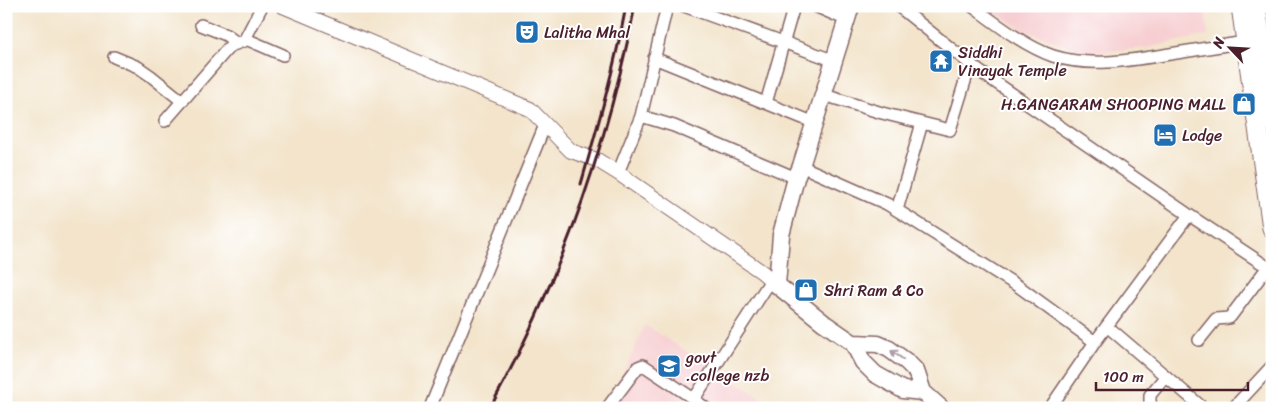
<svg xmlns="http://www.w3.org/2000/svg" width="1278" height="414" font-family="Sriracha,sans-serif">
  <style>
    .built { fill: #f7cfd2 }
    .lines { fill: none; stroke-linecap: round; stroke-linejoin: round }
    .minor-casing { stroke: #856463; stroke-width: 14 }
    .tertiary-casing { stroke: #856463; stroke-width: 16 }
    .secondary-casing { stroke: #856463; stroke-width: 19 }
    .trunk-casing { stroke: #856463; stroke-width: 21 }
    .minor { stroke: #fff; stroke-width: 11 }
    .tertiary { stroke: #fff; stroke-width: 14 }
    .secondary { stroke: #fff; stroke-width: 16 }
    .trunk { stroke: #fff; stroke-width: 19 }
    .rail { stroke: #4a1f2b; stroke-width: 3 }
    .oneway { stroke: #ae9aa0 }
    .labels { text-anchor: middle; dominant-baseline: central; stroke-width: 4; stroke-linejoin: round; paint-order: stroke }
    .poi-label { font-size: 16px; fill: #4a1f2b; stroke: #fff; text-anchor: start }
  </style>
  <rect width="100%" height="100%" fill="#fff"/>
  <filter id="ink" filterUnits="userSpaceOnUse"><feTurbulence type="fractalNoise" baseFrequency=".02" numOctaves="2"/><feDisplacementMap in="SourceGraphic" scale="10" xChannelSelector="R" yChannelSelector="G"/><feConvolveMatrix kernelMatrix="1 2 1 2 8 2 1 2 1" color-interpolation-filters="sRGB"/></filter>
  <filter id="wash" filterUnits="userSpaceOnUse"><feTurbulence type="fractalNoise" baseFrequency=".0096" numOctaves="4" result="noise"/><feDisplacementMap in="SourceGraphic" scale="20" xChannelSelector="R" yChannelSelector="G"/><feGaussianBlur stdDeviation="1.12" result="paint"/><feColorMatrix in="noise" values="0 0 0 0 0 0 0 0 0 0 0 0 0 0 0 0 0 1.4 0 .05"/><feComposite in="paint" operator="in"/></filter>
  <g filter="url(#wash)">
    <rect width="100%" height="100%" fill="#f3e4cb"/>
    <path class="built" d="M985,6h220l3,29 -62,13 -58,5 -65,-23z
      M645,325l132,83h-170z"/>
  </g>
  <g filter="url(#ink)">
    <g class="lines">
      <g class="minor-casing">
        <path id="minor" d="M684,6l151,55
          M815,6l32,14
          M898,6l81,65 210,144 83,55
          M972,6c23,17 54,41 81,50 38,12 79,4 117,-2 25,-4 50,-8 75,-12
          M201,25l25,10 11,8
          M246,39l37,16
          M114,57l24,10 13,9 31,25
          M654,58l161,65
          M824,95l58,18 68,17 20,-65
          M766,103l28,-97
          M641,116l33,10 122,52
          M165,121l65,-75 14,-5 18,-35
          M801,166l86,38 131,82 77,56
          M618,173l23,-57 26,-110
          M897,210l25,-87
          M1107,326l96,82
          M1199,340l17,-21 13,-1 2,-2 36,-48
          M694,399l11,9
          M1236,405l36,-39
          M430,408l115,-283
          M607,408l31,-41 5,-2 51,34 77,-119
          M1050,408l45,-66 94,-127
          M1152,408l-2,-6v-7l16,-19"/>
      </g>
      <g class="tertiary-casing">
        <path id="tertiary" d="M283,6l247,103 41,42 26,9 21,13 144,99 15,13"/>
      </g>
      <g class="secondary-casing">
        <path id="secondary" d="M851,6l-50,160 -5,12 -15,57 -4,50 47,38 29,20 25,1 11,5 18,13 9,9 7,21
          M853,343l10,19 12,12 28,16 20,2 18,16"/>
      </g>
      <g class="trunk-casing">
        <path id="trunk" d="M1241,6l31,222
          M1256,6l16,115"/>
      </g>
      <use href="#minor" class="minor"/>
      <use href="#tertiary" class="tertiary"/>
      <use href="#secondary" class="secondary"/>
      <use href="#trunk" class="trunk"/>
      <path class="rail" d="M581,184c17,-59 34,-118 45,-178
        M490,408c69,-125 117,-261 145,-402"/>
    </g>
    <defs><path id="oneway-shaft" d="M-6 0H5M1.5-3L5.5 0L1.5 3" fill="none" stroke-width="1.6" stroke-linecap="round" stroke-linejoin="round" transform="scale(1.25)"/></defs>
    <use class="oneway" href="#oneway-shaft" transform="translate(897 355) rotate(-145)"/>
  </g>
  <defs>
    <g id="theatre-square" transform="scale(1.25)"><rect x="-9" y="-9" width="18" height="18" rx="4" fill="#1f6fb2" stroke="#fff"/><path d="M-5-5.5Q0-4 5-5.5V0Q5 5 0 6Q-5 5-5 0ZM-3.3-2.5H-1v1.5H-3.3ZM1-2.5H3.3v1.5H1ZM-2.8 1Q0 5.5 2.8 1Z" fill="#fff"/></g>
    <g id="temple-square" transform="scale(1.25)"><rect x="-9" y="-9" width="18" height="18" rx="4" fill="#1f6fb2" stroke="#fff"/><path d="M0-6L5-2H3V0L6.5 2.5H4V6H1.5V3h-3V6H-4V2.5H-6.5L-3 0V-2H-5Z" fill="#fff"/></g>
    <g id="shop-square" transform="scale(1.25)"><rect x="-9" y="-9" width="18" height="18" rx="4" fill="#1f6fb2" stroke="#fff"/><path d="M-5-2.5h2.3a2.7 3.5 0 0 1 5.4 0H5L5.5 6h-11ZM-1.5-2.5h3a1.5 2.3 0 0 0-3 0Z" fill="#fff"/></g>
    <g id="hotel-square" transform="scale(1.25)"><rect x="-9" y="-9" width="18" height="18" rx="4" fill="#1f6fb2" stroke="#fff"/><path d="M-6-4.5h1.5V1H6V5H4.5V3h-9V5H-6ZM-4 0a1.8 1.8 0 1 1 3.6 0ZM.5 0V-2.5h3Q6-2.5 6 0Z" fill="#fff"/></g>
    <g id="university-square" transform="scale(1.25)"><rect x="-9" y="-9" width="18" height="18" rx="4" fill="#1f6fb2" stroke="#fff"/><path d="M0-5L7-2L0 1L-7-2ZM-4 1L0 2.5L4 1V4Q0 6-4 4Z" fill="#fff"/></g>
  </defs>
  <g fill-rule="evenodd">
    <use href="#theatre-square" x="527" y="32"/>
    <use href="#temple-square" x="941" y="61"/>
    <use href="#shop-square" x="1244" y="104"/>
    <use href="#hotel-square" x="1165" y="135"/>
    <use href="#shop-square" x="806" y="290"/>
    <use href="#university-square" x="669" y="366"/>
  </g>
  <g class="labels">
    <g class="poi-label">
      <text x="544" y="32">Lalitha Mhal</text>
      <text x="958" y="52">Siddhi<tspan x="958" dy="18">Vinayak Temple</tspan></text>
      <text x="1226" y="104" text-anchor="end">H.GANGARAM SHOOPING MALL</text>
      <text x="1182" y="135">Lodge</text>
      <text x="824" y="290">Shri Ram &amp; Co</text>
      <text x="686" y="357">govt<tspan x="686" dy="18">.college nzb</tspan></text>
    </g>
  </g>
  <rect width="1278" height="414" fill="none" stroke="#fff" stroke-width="25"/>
  <g transform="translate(1230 48) rotate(295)" stroke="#ffffff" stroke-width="4" paint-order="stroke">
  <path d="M0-4L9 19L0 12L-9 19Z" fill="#4a1f2b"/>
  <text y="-8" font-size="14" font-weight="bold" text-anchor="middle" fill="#4a1f2b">N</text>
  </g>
  <path d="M1096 382v8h152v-8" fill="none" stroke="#4a1f2b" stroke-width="2.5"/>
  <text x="1103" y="382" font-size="15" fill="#4a1f2b" stroke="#ffffff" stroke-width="4" paint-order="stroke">100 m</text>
</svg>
